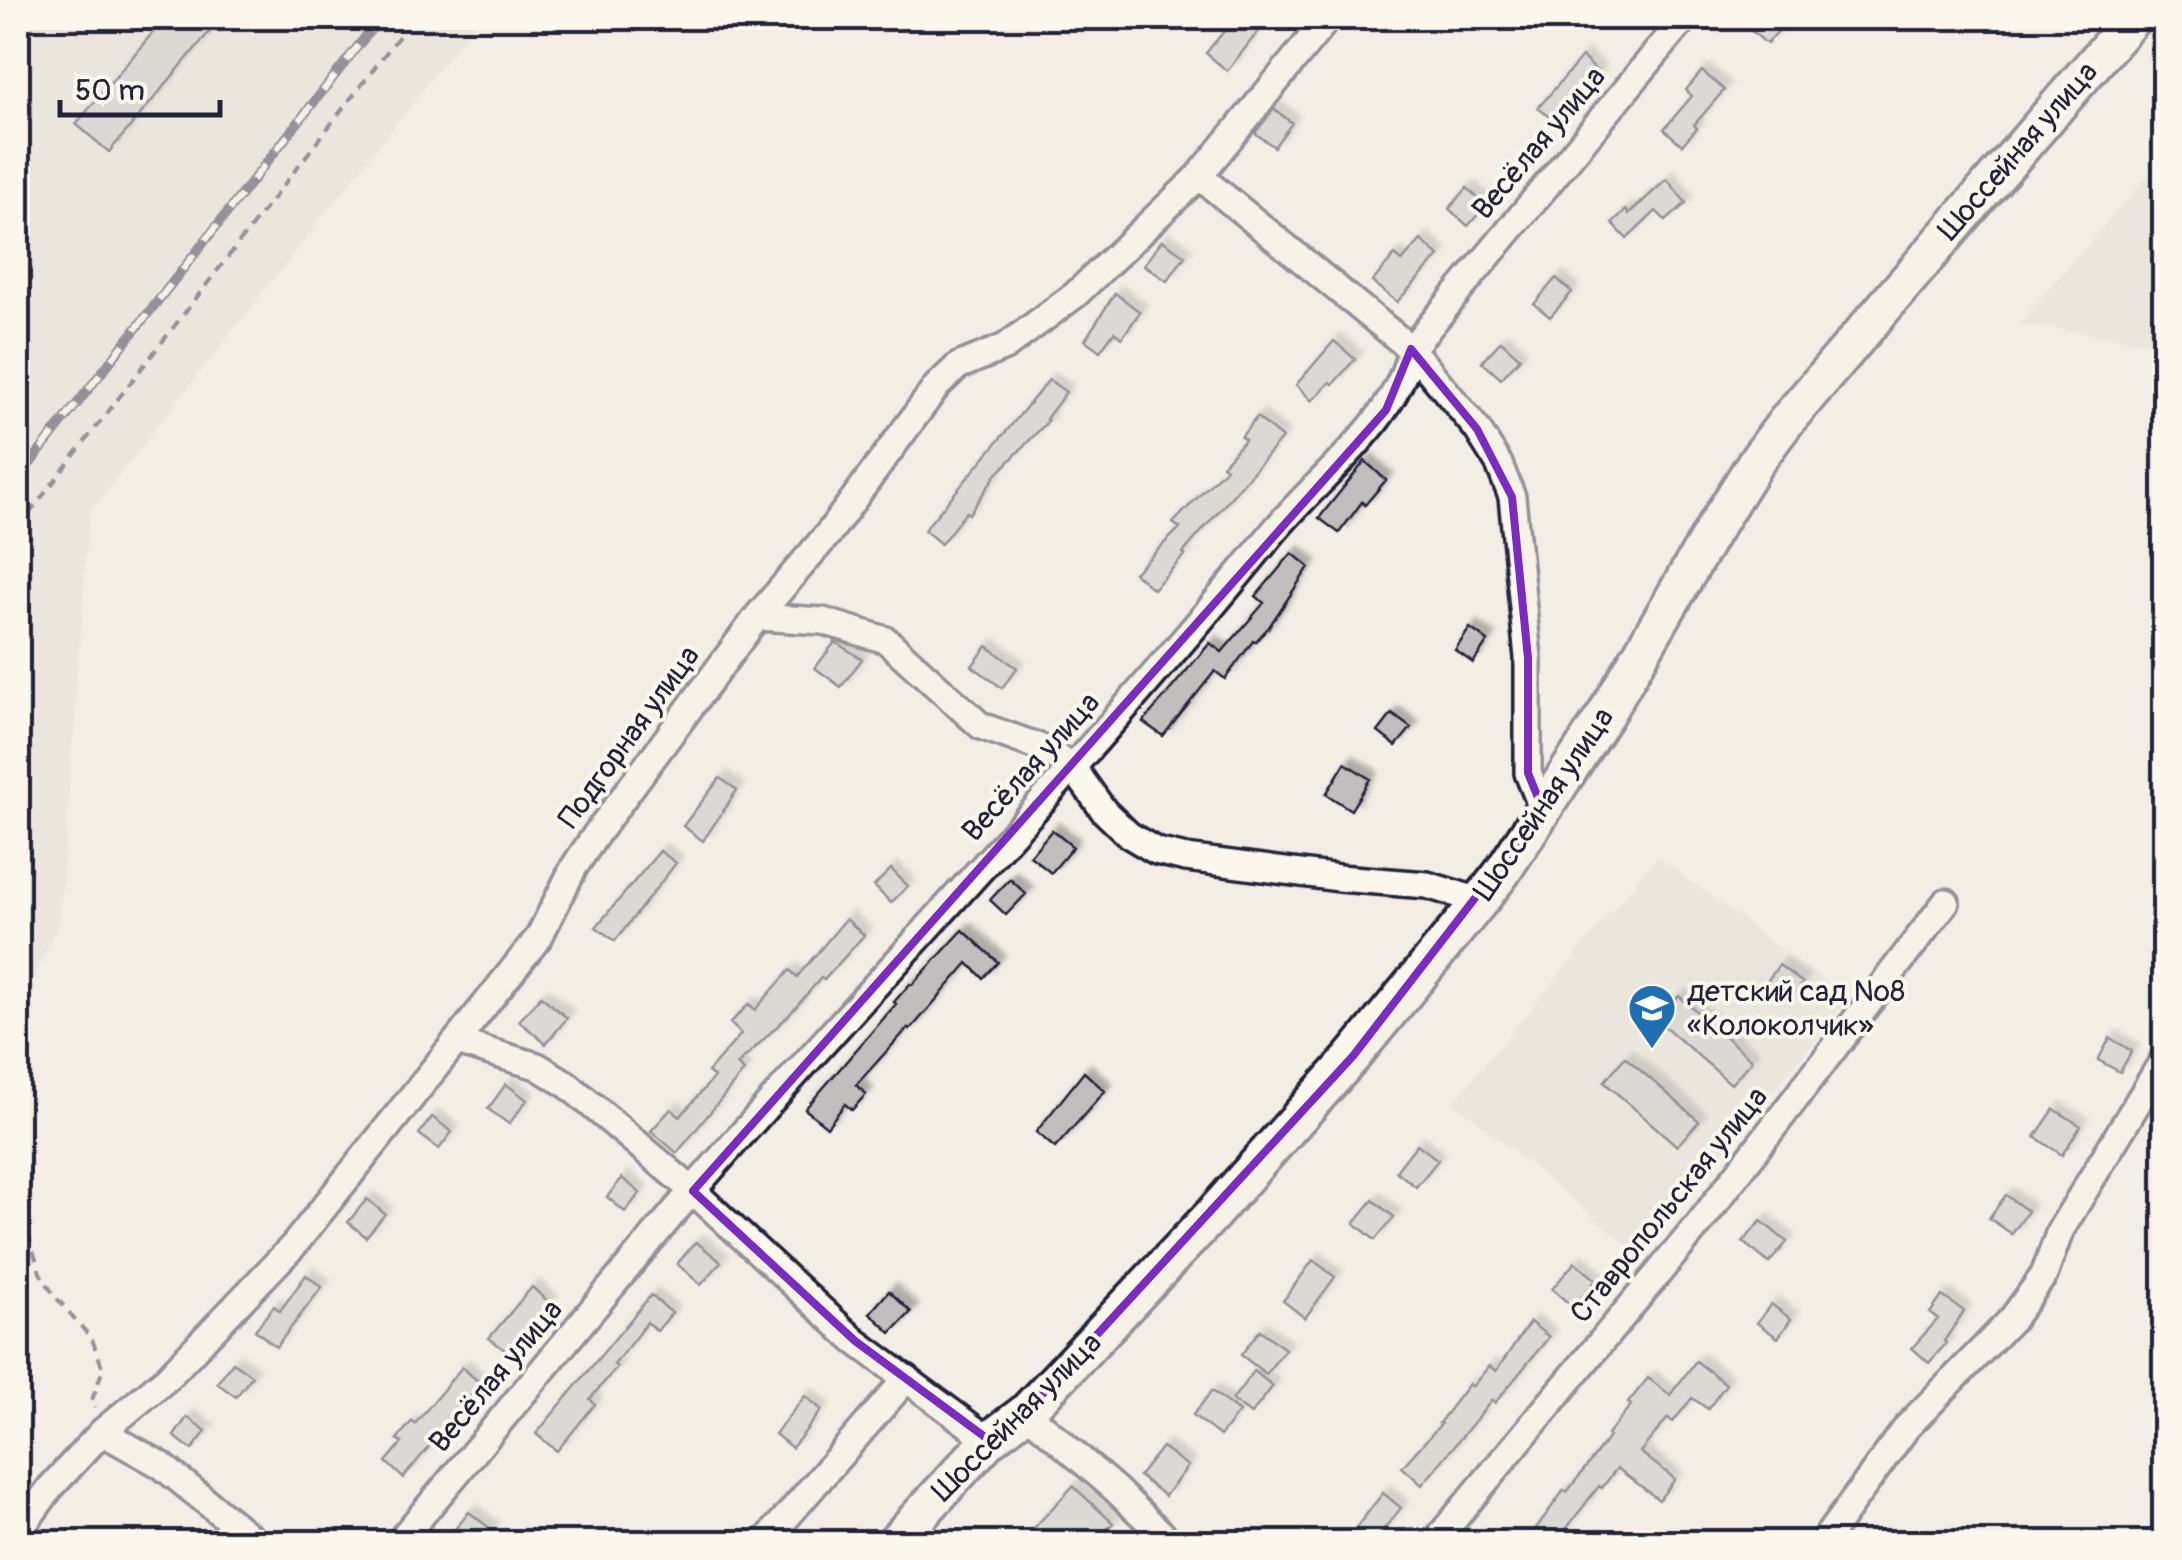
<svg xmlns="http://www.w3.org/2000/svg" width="2182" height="1560" font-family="Pangolin,sans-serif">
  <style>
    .built { fill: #e0dcd6 }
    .building { fill: #c2bebe; stroke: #22223b; stroke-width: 2.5; filter: url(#shadow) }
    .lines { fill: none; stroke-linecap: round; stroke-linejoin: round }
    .street-casing { stroke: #22223b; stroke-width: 32 }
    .secondary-casing { stroke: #22223b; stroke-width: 42 }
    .path { stroke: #22223b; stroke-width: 4; stroke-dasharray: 10 8; stroke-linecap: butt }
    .street { stroke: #fbf7ec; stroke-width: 25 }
    .secondary { stroke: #fbf7ec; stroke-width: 35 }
    .rail-casing { stroke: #22223b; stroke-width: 10 }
    .rail { stroke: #fbf7ec; stroke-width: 6; stroke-dasharray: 19; stroke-linecap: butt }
    .marked { fill: none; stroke: #7b2cbf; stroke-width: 8; stroke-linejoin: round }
    .labels { text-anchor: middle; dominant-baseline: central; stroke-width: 8; stroke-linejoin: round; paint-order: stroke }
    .street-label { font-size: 30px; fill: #22223b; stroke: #fbf7ec }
    .poi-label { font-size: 30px; fill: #22223b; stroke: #fbf7ec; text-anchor: start }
  </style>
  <defs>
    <filter id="shadow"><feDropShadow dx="7" dy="-7" stdDeviation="2.5" flood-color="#0004"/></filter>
  </defs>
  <rect width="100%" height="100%" fill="#f2eee5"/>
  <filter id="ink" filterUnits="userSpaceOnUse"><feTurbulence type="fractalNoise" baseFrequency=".01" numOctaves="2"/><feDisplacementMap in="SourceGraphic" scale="20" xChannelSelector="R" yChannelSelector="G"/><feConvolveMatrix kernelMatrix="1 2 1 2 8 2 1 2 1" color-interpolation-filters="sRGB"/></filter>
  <g filter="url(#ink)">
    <path class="built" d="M18,18h462l-391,495 -29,407 -42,93z
      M2164,157v188l-146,-21z
      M1657,856l192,143 -209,257 -186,-154z"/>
    <path class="building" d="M165,18h56l-112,134 -33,-28z
      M1235,18h34l-42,53 -21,-18z
      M1736,18h53l-22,26z
      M1582,57l17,16 -42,50 -19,-15z
      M1702,71l22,19 -30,35 3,3 -15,17 -18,-16 28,-33 -6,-6z
      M1274,109l18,14 -18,24 -19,-14z
      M1667,179l19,24 -20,18 -10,-10 -29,28 -15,-16 14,-13 3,4z
      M1467,188l19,17 -18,21 -19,-17z
      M1162,240l23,16 -18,25 -23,-16z
      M1421,240l18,16 -42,46 -25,-20 23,-27 7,6z
      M1556,278l16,14 -22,25 -16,-13z
      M1115,293l25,19 -18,26 -8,-6 -14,19 -15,-11z
      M1334,341l21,18 -22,25 -3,-2 -18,19 -16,-16z
      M1501,341l19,17 -19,21 -19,-17z
      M1049,380l17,12 -20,27 2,2 -53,55 -26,38 -3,-2 -25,32 -17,-14z
      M1257,417l25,21 -99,115 2,2 -32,34 -19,-16 46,-45 -7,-5 53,-55 -4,-3 23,-25 -4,-3z
      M1365,461l21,19 -21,25 -3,-3 -23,31 -20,-15z
      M1292,553l17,14 -40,60 -14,15 -2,-1 -28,38 -10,-8 -52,65 -20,-14 67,-79 12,9 42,-49 -8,-7z
      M1470,628l18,13 -15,22 -18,-13z
      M835,642l27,17 -21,28 -26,-19z
      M987,646l30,22 -15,20 -30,-22z
      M1392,714l19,14 -15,18 -18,-14z
      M1345,763l25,16 -19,31 -25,-16z
      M720,778l17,12 -34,51 -20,-15z
      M1052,830l21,17 -22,26 -21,-17z
      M660,851l16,12 -61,78 -19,-14z
      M891,869l17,17 -17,17 -17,-17z
      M1010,879l16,15 -20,21 -16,-15z
      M846,919l18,16 -40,45 -3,-2 -32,37 -52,50 7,6 -67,82 -26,-22 20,-22 9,8 34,-40 -6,-5 33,-38 -11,-11 19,-19 6,6 35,-40 7,7z
      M963,930l35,32 -15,16 -15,-15 -58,67 -2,-2 -52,57 10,9 -14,16 -7,-6 -18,23 -22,-18 91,-105 -2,-2 16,-18 2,1z
      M1779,965l24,18 -14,19 -24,-18z
      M541,996l26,22 -21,26 -27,-23z
      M1679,996l73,64 -21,24 -74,-64z
      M2110,1038l22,13 -12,21 -22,-12z
      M1625,1057l74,64 -22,25 -73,-64z
      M1084,1072l21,19 -50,57 -19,-16z
      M506,1084l21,16 -18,24 -21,-15z
      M2054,1109l27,17 -19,29 -27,-18z
      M432,1117l20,15 -13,17 -20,-15z
      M1417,1144l21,16 -22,27 -20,-16z
      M622,1178l18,15 -15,19 -18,-15z
      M2006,1195l22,16 -16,23 -23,-16z
      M367,1199l18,15 -19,23 -18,-15z
      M1373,1200l21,17 -19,23 -21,-17z
      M1761,1221l26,21 -18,21 -26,-21z
      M696,1242l25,20 -20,23 -24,-21z
      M1313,1260l22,17 -30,41 -22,-17z
      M1575,1262l21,18 -23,27 -21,-18z
      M306,1275l16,12 -46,60 -21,-17 19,-24 6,5z
      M532,1287l18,16 -40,51 -21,-16z
      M889,1291l22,21 -20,21 -21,-20z
      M651,1295l21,18 -15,18 -10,-9 -33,43 3,2 -27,32 5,5 -38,47 -21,-17z
      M1942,1296l22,15 -20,30 2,2 -17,20 -17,-15 26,-29 -8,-6z
      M1771,1304l20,15 -13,19 -21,-15z
      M1530,1322l19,15 -54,66 -3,-3 -70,85 -20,-18 39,-43 -2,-1 30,-39 3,3 17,-21 7,5z
      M1260,1330l25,19 -19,25 -25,-19z
      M1696,1361l30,23 -18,25 -16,-11 -19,24 -5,-4 -28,34 35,27 -16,21 -42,-32 -15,20 -3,-2 -43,56h-30l38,-52 3,2 42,-55 -2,-2 24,-30 -3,-2 20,-25 22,17z
      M233,1362l19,14 -16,21 -19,-14z
      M462,1367l19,17 -78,94 -17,-16 16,-19 -5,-4 15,-18 3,3z
      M1254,1371l19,15 -22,28 -19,-14z
      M1212,1391l27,21 -19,24 -27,-21z
      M805,1396l17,14 -30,38 -17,-14z
      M187,1417l19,14 -14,19 -18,-14z
      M1162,1447l26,19 -23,30 -26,-20z
      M1073,1486l40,37 -18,19h-74z
      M1383,1493l18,15 -28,34h-28z
      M469,1512l23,18 -10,12h-37z"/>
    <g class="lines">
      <g class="street-casing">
        <path id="street" d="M1199,176l212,173 66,80 22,35 13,33 16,161v115l15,37
          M757,617l66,4 63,19 95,86 64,23 29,20 30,42 25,24 27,16 30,7 153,20 88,7 53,16
          M457,1042l80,24 31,19 125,106 162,150 134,99
          M1026,1412l89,77 55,53
          M102,1432l59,33 95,77
          M18,1532l32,-44 52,-56 64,-53 128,-134 245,-308 35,-70 23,-34 160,-216 71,-83 109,-148 21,-20 47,-19 70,-52 124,-119 129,-158
          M399,1542c98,-116 194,-235 293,-351 191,-220 395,-429 579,-656 46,-58 126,-112 140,-186l274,-331
          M765,1542l142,-164
          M1435,1542l264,-318 247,-322
          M1823,1542l84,-115 105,-108 32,-44 16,-44 104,-172"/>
      </g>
      <g class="secondary-casing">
        <path id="secondary" d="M895,1542l94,-102 37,-28 185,-196 142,-160 127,-155 21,-27 104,-159 108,-185 42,-67 33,-44 345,-401"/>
      </g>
      <path class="path" d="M18,528l395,-510
        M18,1199l22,74 14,22 38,44 11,30 -11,31 3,8"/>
      <use href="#street" class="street"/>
      <use href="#secondary" class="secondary"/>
      <g class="rail-casing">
        <path id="rail" d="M18,479l362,-461"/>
      </g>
      <use href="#rail" class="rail"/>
    </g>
  </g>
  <path d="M0 0H2182V1560H0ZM1411,349l66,80 35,68 16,161v115l15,37 -190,246 -327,356 -37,28 -134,-99 -162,-150 693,-781z" fill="#f2eee5" fill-opacity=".55" fill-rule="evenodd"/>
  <path class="marked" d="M1411,349l66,80 35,68 16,161v115l15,37 -190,246 -327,356 -37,28 -134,-99 -162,-150 693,-781z"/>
  <defs>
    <g id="school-pin" transform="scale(2.5)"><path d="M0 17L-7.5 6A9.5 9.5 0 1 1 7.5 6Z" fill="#1f6fb2" stroke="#fbf7ec"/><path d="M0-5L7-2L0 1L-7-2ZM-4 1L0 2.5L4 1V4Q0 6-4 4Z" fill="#fff"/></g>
  </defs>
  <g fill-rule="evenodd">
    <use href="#school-pin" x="1652" y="1008"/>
  </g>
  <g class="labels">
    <g class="street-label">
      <text transform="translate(1539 143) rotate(-50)">Весёлая улица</text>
      <text transform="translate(2018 151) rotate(-49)">Шоссейная улица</text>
      <text transform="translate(629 737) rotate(-54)">Подгорная улица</text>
      <text transform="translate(1031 767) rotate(-48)">Весёлая улица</text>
      <text transform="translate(1544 804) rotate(-56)">Шоссейная улица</text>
      <text transform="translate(1669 1205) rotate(-51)">Ставропольская улица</text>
      <text transform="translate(496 1376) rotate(-50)">Весёлая улица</text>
      <text transform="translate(1017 1417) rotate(-45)">Шоссейная улица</text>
    </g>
    <g class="poi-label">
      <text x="1687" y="991">детский сад №8<tspan x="1687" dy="34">«Колоколчик»</tspan></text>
    </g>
  </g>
  <rect width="2182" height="1560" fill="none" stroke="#fbf7ec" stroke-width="60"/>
  <rect x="30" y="30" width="2122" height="1500" fill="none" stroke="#22223b" stroke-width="4" filter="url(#ink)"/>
  <path d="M60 100v15h160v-15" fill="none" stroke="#22223b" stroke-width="5"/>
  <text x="75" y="100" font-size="30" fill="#22223b" stroke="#fbf7ec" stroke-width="8" paint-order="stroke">50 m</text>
</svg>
